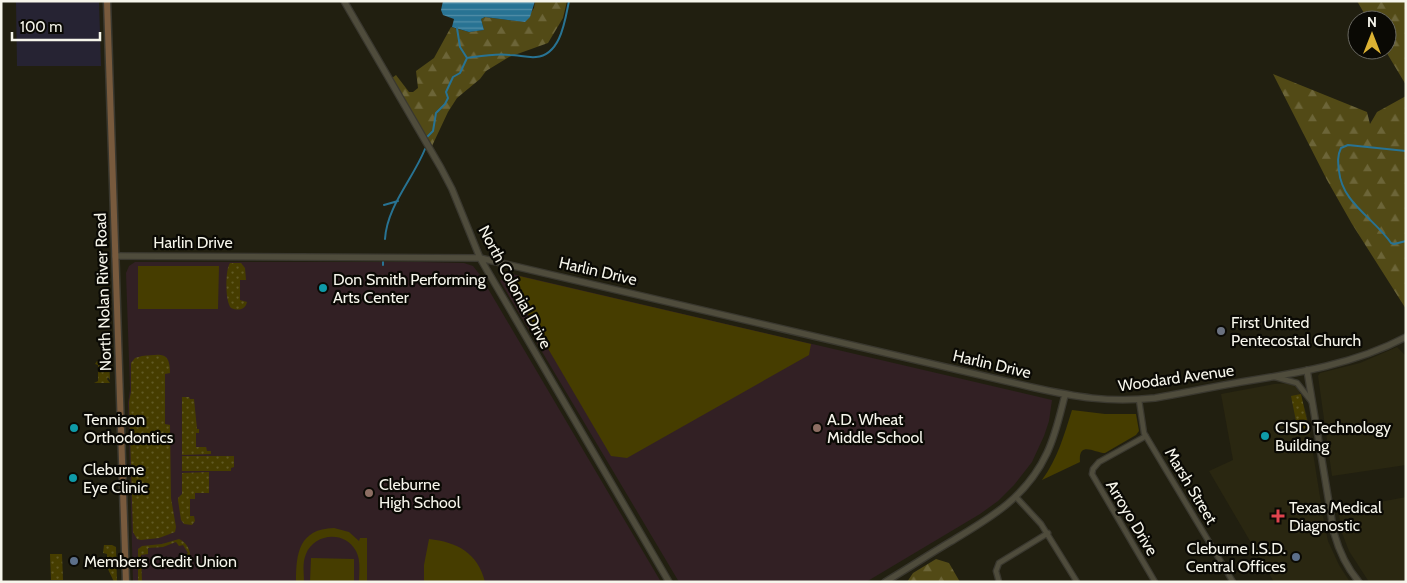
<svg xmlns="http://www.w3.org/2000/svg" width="1407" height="583" font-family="Cabin,sans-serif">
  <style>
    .built { fill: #2a2711 }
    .industrial { fill: #262333 }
    .education { fill: #322024 }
    .grass { fill: url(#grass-dots) }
    .forest { fill: url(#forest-firs) }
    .green { fill: #463d00 }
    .water { fill: url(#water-rules) }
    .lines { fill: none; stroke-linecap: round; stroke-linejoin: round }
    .stream { stroke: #287393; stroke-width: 2 }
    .minor-casing { stroke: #3a382f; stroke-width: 7 }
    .tertiary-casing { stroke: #3a382f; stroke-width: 8 }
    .secondary-casing { stroke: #3a382f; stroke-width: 9 }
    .minor { stroke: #4f4c3c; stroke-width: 4.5 }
    .tertiary { stroke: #4f4c3c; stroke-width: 5.5 }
    .secondary { stroke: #785a3d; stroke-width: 6 }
    .culture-dot { fill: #0f9aa8; stroke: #0a0904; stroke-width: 2 }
    .worship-dot { fill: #6b7280; stroke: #0a0904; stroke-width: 2 }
    .education-dot { fill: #8d6e63; stroke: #0a0904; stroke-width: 2 }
    .health-dot { fill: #e0444e; stroke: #0a0904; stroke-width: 2 }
    .service-dot { fill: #5c6f8a; stroke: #0a0904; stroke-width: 2 }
    .labels { text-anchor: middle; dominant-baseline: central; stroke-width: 4.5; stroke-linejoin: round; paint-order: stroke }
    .street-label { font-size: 16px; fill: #f6f5eb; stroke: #0a0904 }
    .poi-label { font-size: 16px; fill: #f6f5eb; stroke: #0a0904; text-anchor: start }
  </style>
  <defs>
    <pattern id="grass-dots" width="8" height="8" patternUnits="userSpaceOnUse" patternTransform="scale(1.25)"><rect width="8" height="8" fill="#463d00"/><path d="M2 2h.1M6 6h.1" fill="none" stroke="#615a25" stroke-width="1.8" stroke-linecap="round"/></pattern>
    <pattern id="forest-firs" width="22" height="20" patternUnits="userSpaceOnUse" patternTransform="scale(1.25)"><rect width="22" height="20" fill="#524a16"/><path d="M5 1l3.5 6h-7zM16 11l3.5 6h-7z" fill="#6c6538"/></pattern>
    <pattern id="water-rules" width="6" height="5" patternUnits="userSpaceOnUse" patternTransform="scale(1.25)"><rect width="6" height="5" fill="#287393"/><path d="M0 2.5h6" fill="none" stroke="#528ea7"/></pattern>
  </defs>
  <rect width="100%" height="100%" fill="#211f10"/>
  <path class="built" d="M1397,347l9,9v109l-74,11 -14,-100 2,-3 40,-10z
    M1290,383l8,5 9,27 17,107 4,19 11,24 11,17h-76l-65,-111 24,-11 -12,-66 53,-10z
    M1406,497v85h-37l-20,-31 -7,-18 -4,-23z"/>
  <path class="industrial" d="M16,1h83l2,65h-84z"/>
  <path class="education" d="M135,262h286l43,1 9,3 7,9 181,307h-528l-5,-179 2,-14 -4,-116 3,-7z
    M504,272l548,128 -3,21 -5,15 -12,26 -18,23 -16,16 -18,13 -114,68h-187l-179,-301 4,-3 -2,-3z"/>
  <path class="grass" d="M230,263h11l4,5 1,12h-6v20l7,2c-2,8 -8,9 -16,6 -6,-6 -6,-38 -1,-45z
    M142,356c18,-1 28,-6 28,17l-5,1v50l5,1 1,73 5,29 -1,5 -16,6 -18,2 -4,-1 -4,-7 -4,-130 2,-10v-29l4,-5z
    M97,361l12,1 1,18 -2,-3 -1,2 3,4h-16l4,-2v-16l-3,-1z
    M1301,394l7,31 -2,3 -12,2 -2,-3 5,-1 -6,-30z
    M182,397h7l1,2h4l3,30h2v4h-3v14h10l1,4h4v3l-29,1z
    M182,456h52v11l-3,1v3h-49z
    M209,472v21h-14v6h-5v17h4l1,5 -3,4 -8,-1 -3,-4 -3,-20v-2l4,-4v-21z
    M179,539c6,2 12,11 11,17l-5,2 -1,-2 4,-3 -5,-8 -4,1 -3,-4 -13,5 -15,1v6l-7,1 1,27h-4v-33l4,-3 20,-2z
    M104,545h8l4,2 1,35h-3l-7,-15v-13l-4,-1z
    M50,554h12l1,26h-12z"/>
  <path class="forest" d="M535,1h32l-4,17 -15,25 -39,14 -23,14 -6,8 -23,19 -9,14 -16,34 -40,-68 4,-3 13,17h4l5,-4 -2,-17 18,-13 17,-31 18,5 15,-2 -3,-11 4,-2 40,5 9,-14z
    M1357,1h49v84l-21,-35h2v-30h-19z
    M1273,74l94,38 3,12 7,-12 29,-16v213l-54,-85 -25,-44z
    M936,559l13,4 11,19h-53l6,-9z"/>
  <path class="green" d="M138,266h81l-1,43h-80z
    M519,276l292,68 -2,11 -182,103 -16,-2 -102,-174z
    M1072,410l33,4h31l3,17 -3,4 -31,18c-10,0 -27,-13 -25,9l-38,18c16,-22 22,-45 30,-70z
    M334,528l15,4 10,9 1,-3h7v44h-8c0,-10 2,-22 -3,-31 -11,-21 -42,-18 -50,3 -4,9 -2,19 -2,28h-8c0,-29 3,-53 38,-54z
    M429,539c28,3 49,14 56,43h-61v-17z
    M311,558l43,1v23h-44z"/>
  <path class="water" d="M443,1h92l-5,16 -5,5 -40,-5 -4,2 3,11 -15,2 -17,-5 2,-8 -11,-4 -2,-5z"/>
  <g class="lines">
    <path class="stream" d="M457,28l3,19 7,11
      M427,137l6,-6 3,-18 9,-9 3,-6 -2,-6 7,-15 7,-4 7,-15c14,-2 29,-5 43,-3 8,0 18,3 26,2 25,-2 29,-37 33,-56
      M1406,151l-58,-6 -7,3c-4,8 -3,15 -2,23 3,32 35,47 52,72l3,1 12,-3
      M384,205l14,-4
      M385,239c2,-33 28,-60 40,-90
      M383,262v3"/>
    <g class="minor-casing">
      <path id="minor" d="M1275,377l22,6 15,19
        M1139,400l5,33 89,149
        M1146,436l-47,26 -6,7 -1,5 63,108
        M1016,497l25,27 36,58
        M999,582l-3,-11 3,-8 49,-30"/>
    </g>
    <g class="tertiary-casing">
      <path id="tertiary" d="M344,1l97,167 11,21 28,69 189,324
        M115,256l365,2 551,129c45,10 77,16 124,11 29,-5 57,-11 86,-16 57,-9 114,-18 165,-45
        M1307,370l27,163c5,18 13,35 25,49
        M885,582c22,-13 43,-27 65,-40 40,-24 76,-44 97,-89 9,-19 13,-39 18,-58"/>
    </g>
    <g class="secondary-casing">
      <path id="secondary" d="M107,1l19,581"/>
    </g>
    <use href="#minor" class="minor"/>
    <use href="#tertiary" class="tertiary"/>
    <use href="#secondary" class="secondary"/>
  </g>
  <g class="culture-dot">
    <circle cx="323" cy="288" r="5"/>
    <circle cx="74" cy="428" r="5"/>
    <circle cx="1265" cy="436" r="5"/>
    <circle cx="73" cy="478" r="5"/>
  </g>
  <circle class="worship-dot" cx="1221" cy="331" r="5"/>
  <g class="education-dot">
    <circle cx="817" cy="428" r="5"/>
    <circle cx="369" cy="493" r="5"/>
  </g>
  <path class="health-dot" d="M1275.5 508.5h5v5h5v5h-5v5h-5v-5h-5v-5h5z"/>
  <g class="service-dot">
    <circle cx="1296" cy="557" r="5"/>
    <circle cx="74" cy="561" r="5"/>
  </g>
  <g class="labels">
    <g class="street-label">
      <text x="193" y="242">Harlin Drive</text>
      <text transform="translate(598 271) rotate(13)">Harlin Drive</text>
      <text transform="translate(515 287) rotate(62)">North Colonial Drive</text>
      <text transform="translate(103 292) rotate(-92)">North Nolan River Road</text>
      <text transform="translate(992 364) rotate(13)">Harlin Drive</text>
      <text transform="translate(1176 378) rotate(-8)">Woodard Avenue</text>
      <text transform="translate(1191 486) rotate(59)">Marsh Street</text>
      <text transform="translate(1132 518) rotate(59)">Arroyo Drive</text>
    </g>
    <g class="poi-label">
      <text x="333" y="279">Don Smith Performing<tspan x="333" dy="18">Arts Center</tspan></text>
      <text x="1231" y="322">First United<tspan x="1231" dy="18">Pentecostal Church</tspan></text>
      <text x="84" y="419">Tennison<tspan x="84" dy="18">Orthodontics</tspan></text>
      <text x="827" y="419">A.D. Wheat<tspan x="827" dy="18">Middle School</tspan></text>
      <text x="1275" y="427">CISD Technology<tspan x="1275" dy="18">Building</tspan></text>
      <text x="83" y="469">Cleburne<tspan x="83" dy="18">Eye Clinic</tspan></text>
      <text x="379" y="484">Cleburne<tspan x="379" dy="18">High School</tspan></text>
      <text x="1289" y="507">Texas Medical<tspan x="1289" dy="18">Diagnostic</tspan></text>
      <text x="1286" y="548" text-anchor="end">Cleburne I.S.D.<tspan x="1286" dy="18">Central Offices</tspan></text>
      <text x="84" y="561">Members Credit Union</text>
    </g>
  </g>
  <rect width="1407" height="583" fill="none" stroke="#f6f5eb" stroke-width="5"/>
  <g transform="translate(1372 35)"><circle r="24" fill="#0a0904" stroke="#686760"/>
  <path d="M0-4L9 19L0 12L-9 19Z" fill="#dcb233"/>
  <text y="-8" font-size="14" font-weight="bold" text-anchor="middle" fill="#f6f5eb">N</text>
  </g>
  <path d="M12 32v8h88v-8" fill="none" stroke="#f6f5eb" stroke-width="2.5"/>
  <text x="20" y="32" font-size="15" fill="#f6f5eb" stroke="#0a0904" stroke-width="4" paint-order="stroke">100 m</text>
</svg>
